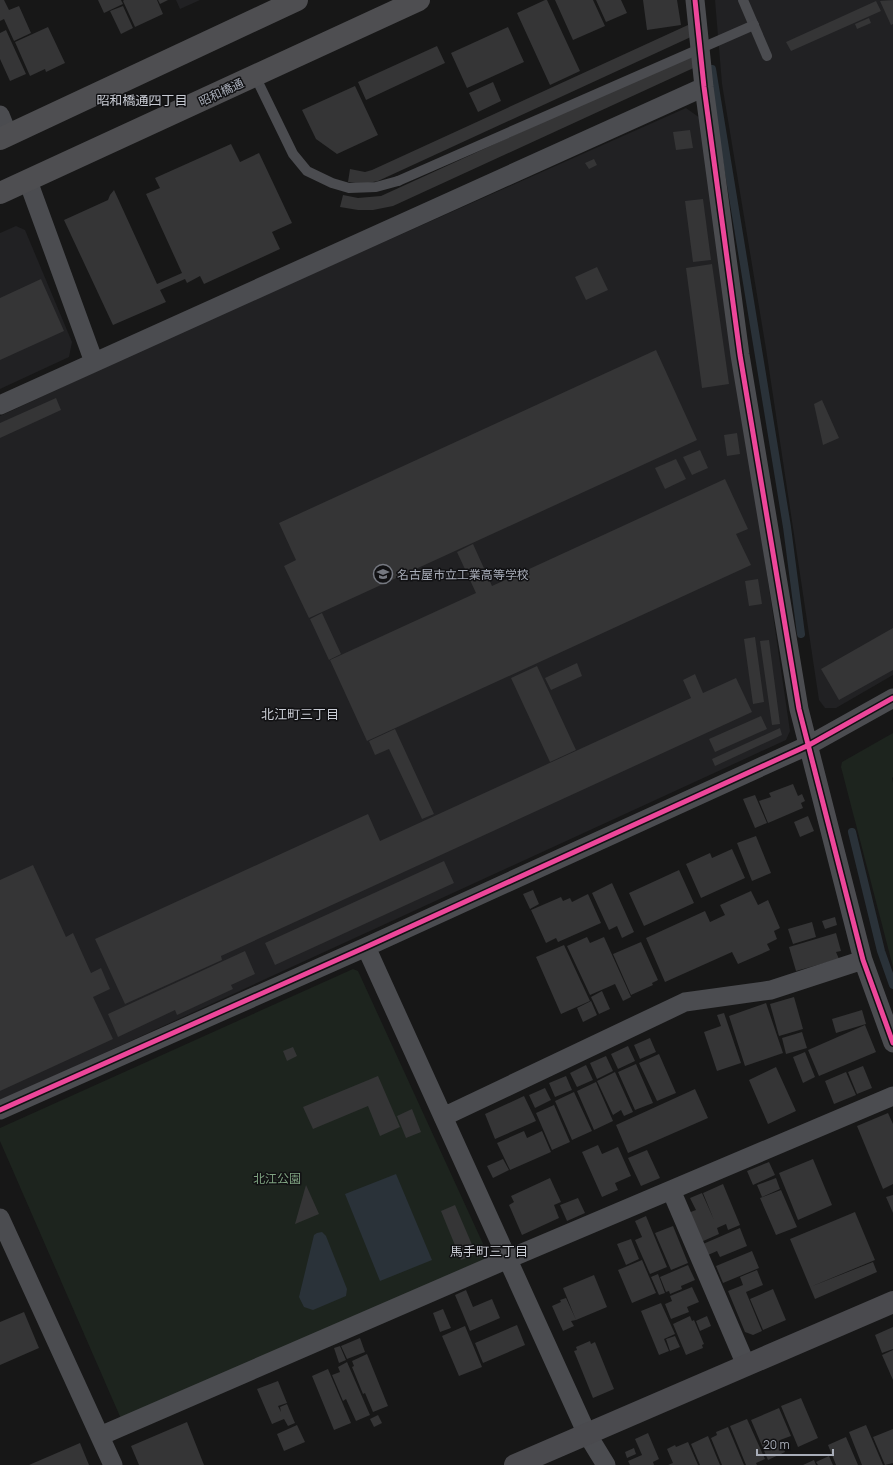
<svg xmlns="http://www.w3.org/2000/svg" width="893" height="1465" font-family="Manrope,'Noto Sans JP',sans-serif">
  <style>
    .built { fill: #212123 }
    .green { fill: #1d241e }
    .water { fill: #2a3239 }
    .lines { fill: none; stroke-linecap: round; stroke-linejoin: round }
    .stream { stroke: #2a3239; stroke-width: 8 }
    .building { fill: #353536 }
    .lane { stroke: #4b4c50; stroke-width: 10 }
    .street { stroke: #4b4c50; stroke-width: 19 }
    .secondary { stroke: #4a4a4e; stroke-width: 22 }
    .highway { stroke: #4e4e51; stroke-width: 22 }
    .lane-bridge { stroke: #4b4c50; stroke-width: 10 }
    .cycleway-casing { stroke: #111113; stroke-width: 8 }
    .cycleway { stroke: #ed469a; stroke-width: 5 }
    .labels { text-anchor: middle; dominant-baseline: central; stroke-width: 3; stroke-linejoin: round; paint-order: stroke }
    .street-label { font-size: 12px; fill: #a8adb8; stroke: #111113 }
    .poi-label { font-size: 12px; fill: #a8adb8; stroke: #111113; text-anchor: start }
    .park-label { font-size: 12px; fill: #7fa381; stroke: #111113 }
    .neighbourhood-label { font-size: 13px; fill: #c9ccd4; stroke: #111113 }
  </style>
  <rect width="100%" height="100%" fill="#171717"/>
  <path class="built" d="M176,0h24l-20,9z
    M715,0h178v675l-57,33h-11l-6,-8 -53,-351 -44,-265z
    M686,108l14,10 90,613 -4,9 -786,361v-685l190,-88z
    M16,226l9,4 47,112 -3,15 -69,32v-156z"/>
  <path class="green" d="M893,733v44l-1,1 1,5v184l-52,-200 1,-5z
    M353,969l5,2 132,288 -368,162 -122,-280v-13z"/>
  <path class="water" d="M396,1174l36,86 -52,21 -35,-87z
    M322,1232l4,4 21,53 -1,7 -33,14 -9,-3 -5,-10 15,-62 3,-2z"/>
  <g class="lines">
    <path class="stream" d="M712,69l75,458 14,107
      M852,832l29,119 12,34"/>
  </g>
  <path class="building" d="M0,0h4l5,10 10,-4 12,27 -17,8 -10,-22 -4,2z
    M98,0h23l2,4 -19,9z
    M124,0h33l6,14 -28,13 -12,-26z
    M158,0h10l-8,4z
    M545,0h2l33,71 -30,14 -33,-72z
    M555,0h38l12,26 -32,14z
    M596,0h25l6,13 -21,9z
    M643,0h34l4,25 -34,5z
    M893,0v24l-2,1 -11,-24z
    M876,1l5,10 -90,40 -5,-9z
    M123,6l10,22 -12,6 -11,-23z
    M869,18l2,5 -14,6 -2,-5z
    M688,25l5,11 -315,145 -15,3 -15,-2 2,-13 15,3 7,-2z
    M48,27l17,36 -19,9 -1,-3 -15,7 -15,-34z
    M508,27l16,35 -57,26 -16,-35z
    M6,30l20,44 -16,7 -10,-22v-26z
    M437,46l8,17 -79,37 -8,-18z
    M694,53l6,12 -307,141 -20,4h-15l-18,-3 3,-12 15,3 23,-2z
    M493,82l8,19 -23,11 -9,-19z
    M355,86l23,49 -41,19 -21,-15 -14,-29z
    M690,130l3,18 -17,2 -3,-18z
    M231,144l9,18 19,-9 33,70 -20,9 8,17 -76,35 -4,-8 -13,7 -2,-4 -25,11 6,12 -53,23 -49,-105 44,-20 2,-5 4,-5 43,94 25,-11 -36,-79 14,-6 -5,-10z
    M594,159l3,6 -8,4 -4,-6z
    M703,199l8,61 -18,2 -8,-61z
    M712,264l17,120 -27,4 -16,-120z
    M597,267l11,23 -22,10 -11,-23z
    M41,279l23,52 -64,29v-62z
    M656,350l41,90 -388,178 -25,-52 12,-6 -17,-37z
    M56,398l5,12 -61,28v-15z
    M822,400l17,38 -16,7 -9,-41z
    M737,433l3,21 -13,2 -3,-21z
    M700,450l8,18 -16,7 -9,-18z
    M676,459l10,20 -21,10 -10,-21z
    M725,479l23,50 -12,5 15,31 -384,176 -37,-81 146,-67 -19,-41 16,-8 19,42z
    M758,579l4,25 -13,2 -4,-25z
    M322,613l19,41 -12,6 -19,-41z
    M893,628v42l-54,30 -18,-31z
    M755,637l9,65 -11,2 -9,-65z
    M769,640l11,84 -8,1 -12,-84z
    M577,663l5,13 -31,14 -6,-12z
    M537,666l39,84 -26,12 -39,-84z
    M695,674l8,19 33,-15 16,34 -531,244 1,4 -97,44 -30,-65 273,-125 12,27 311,-143 -8,-18z
    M761,716l6,13 -52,23 -6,-13z
    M780,728l2,7 -67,31 -3,-7z
    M395,729l39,85 -12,5 -33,-70 -14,6 -6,-14z
    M793,784l5,12 4,-2 3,7 -4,2 2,5 -35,15 -9,-22 12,-4 -2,-4z
    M755,795l12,28 -12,5 -12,-29z
    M808,816l6,15 -14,6 -6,-15z
    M756,836l15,37 -19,8 -15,-38z
    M732,849l13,29 -44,20 -15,-34 24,-11 2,5z
    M444,861l10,22 -179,82 -10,-22z
    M33,865l33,72 7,-4 18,40 10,-5 9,21 -17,8 20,42 -113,52v-211z
    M679,870l15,33 -50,23 -15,-33z
    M612,883l22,49 -12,6 -5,-12 -8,4 -17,-37z
    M533,890l6,14 -9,5 -7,-15z
    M751,891l7,14 10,-5 12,28 -6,3 3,8 -10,5 3,6 -32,14 -6,-12 -67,30 -19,-44 59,-27 5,11 15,-7 -5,-10z
    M588,894l13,29 -43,19 -2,-4 -10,5 -15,-33 30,-13 2,4 7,-3 2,4z
    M835,917l2,8 -12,4 -3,-8z
    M812,922l4,15 -23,7 -5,-15z
    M836,933l5,18 -5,1 3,7 -43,12 -7,-24z
    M587,937l3,6 14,-6 27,60 -8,4 -8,-17 -25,11 -23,-49z
    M641,942l17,38 -6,3 1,2 -22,10 -18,-41z
    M564,945l26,56 -29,13 -25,-57z
    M245,951l10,23 -24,11 2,4 -56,26 -2,-5 -57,27 -10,-23z
    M602,991l8,18 -11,5 -8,-17z
    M794,997l9,32 -24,7 -9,-32z
    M591,1001l6,14 -14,7 -6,-14z
    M766,1003l17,50 -38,13 -16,-50z
    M862,1010l4,14 -30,9 -4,-14z
    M724,1013l17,50 -24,8 -13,-39 17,-6 -4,-11z
    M865,1025l11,27 -57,24 -11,-26z
    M802,1032l5,16 -21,6 -4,-16z
    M650,1038l6,14 -16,7 -6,-14z
    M628,1046l7,15 -17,8 -7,-15z
    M293,1047l4,9 -10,5 -4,-10z
    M805,1052l10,25 -12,6 -10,-26z
    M659,1054l17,39 -19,8 -18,-38z
    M606,1056l7,15 -16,8 -7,-16z
    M636,1064l17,39 -18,7 -17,-38z
    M586,1065l7,15 -16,7 -7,-14z
    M863,1066l9,22 -15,6 -9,-22z
    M776,1067l20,44 -28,13 -19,-44z
    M615,1072l18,40 -9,4 -3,-6 -8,5 -16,-34z
    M846,1072l10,23 -22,9 -9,-23z
    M378,1076l22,51 -20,9 -12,-30 -55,23 -10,-22z
    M566,1076l6,14 -17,7 -6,-14z
    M596,1082l17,39 -19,9 -17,-39z
    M545,1088l6,12 -16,8 -6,-13z
    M695,1089l13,29 -80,35 -12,-28z
    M574,1092l18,39 -20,9 -17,-39z
    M524,1096l12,25 -41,18 -10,-25z
    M554,1105l16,37 -18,8 -16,-37z
    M412,1109l9,23 -15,6 -9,-22z
    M888,1113l5,11v60l-10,5 -26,-63z
    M524,1131l3,7 15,-7 9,21 -41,18 -13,-27z
    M598,1145l4,9 16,-7 13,29 -16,7 3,7 -16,7 -20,-45z
    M647,1150l13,28 -19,8 -13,-28z
    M503,1159l6,11 -16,8 -6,-12z
    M813,1159l19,46 -34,15 -19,-47z
    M769,1162l6,13 -22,10 -6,-14z
    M550,1178l11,24 -7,3 5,13 -37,17 -13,-30 5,-3 -3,-6z
    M776,1178l4,11 -18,8 -5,-12z
    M723,1184l17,41 -12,5 -2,-6 -9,4 2,6 -18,8 -13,-29 8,-3 -6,-12 12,-5 12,27 -11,-27z
    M306,1185l13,29 -24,10z
    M781,1190l16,37 -21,8 -16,-37z
    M893,1195v18l-7,-16z
    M578,1198l7,15 -18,8 -7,-16z
    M455,1205l21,49 -15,6 -20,-49z
    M855,1212l20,48 -65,27 -20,-48z
    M646,1216l21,51 -17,7 -15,-34 7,-3 -7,-16z
    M673,1226l15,37 -17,7 -16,-37z
    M740,1228l7,18 -27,11 -3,-6 -9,4 -5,-11z
    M631,1239l8,20 -13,6 -9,-21z
    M752,1251l7,17 -36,15 -7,-17z
    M642,1260l14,33 -24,10 -14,-33z
    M873,1262l4,10 -62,27 -5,-12z
    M688,1265l7,15 -14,6 1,3 -12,5 -1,-3 -3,1 -6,-15z
    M757,1270l6,15 -17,7 16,39 -9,4 -8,-3 -17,-41 15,-6 -3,-8z
    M658,1274l7,19 -6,2 -8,-18z
    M594,1275l13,32 -31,13 -13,-32z
    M692,1287l7,15 -12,5 2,5 -18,7 -6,-15 7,-3 -2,-5z
    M773,1289l13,31 -23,10 -13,-31z
    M466,1290l7,17 19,-8 8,19 -30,13 -15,-36z
    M566,1298l10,22 -5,1 3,5 -11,5 -11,-25 9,-4 -1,-2z
    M661,1303l14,31 -11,5 5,12 -10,4 -18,-44z
    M443,1309l8,19 -11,4 -7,-19z
    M24,1312l15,36 -39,17v-43z
    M690,1316l2,5 2,-1 10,24 -2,1 1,3 -17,7 -13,-31z
    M707,1316l4,10 -11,5 -4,-10z
    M517,1325l8,20 -42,18 -8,-20z
    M465,1326l17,41 -23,9 -17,-40z
    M893,1327v22l-11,4 -7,-18z
    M675,1336l5,11 -10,4 -4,-12z
    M360,1338l5,14 -18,7 -6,-13z
    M590,1341l1,3 4,-2 19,47 -21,9 -19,-47 3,-1 -1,-3z
    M340,1346l6,14 -7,3 -5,-15z
    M893,1350v30l-11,-25z
    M367,1354l21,52 -15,6 -8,-19 -2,1 -11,-27 2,-1 -2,-5z
    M347,1362l23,53 -14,6 -10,-22 -3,2 -11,-26 8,-3 -2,-5z
    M328,1369l23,54 -17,7 -22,-54z
    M278,1381l9,22 -9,3 3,6 -1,-5 7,-3 8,19 -7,3 -4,-7 -12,5 -15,-35z
    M801,1398l17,40 -20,9 -17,-41z
    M779,1408l12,28 -11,4 5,12 -17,8 -17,-40z
    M378,1415l4,8 -8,4 -4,-8z
    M747,1419l18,40 -9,4 1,2h-11l-16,-39z
    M187,1422l17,43h-65l-8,-19z
    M297,1425l8,17 -21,9 -7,-17z
    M866,1425l17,40h-21l-13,-33z
    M728,1427l16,38h-22l-11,-27 6,-3 -1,-3z
    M893,1429v34l-8,2 -12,-28z
    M648,1433l11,26 -6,3 1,3h-24l-2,-4 14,-6 -7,-16z
    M708,1436l12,29h-20l-9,-21z
    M846,1437l12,28h-22l-8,-20z
    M688,1442l10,23h-30l5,-2 -6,-14 8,-4 1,2z
    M80,1443l9,22h-60z
    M634,1448l2,6 -9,4 -2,-6z
    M829,1456l4,9h-15l-2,-3z
    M814,1460l2,5h-13z"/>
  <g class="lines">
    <path class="lane" d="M743,0l24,56
      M255,76l38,78 14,17 25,12 17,5 27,-1 22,-6"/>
    <path class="street" d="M695,0l9,87 36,268 59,354 64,251 30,83
      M0,115l8,20
      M28,181l66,181
      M0,405l704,-318
      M366,947l221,487 19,31
      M0,1110l366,-163 443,-202 84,-47
      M443,1117l242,-115 86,-12 92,-30
      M671,1190l75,175
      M0,1218l113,247
      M100,1436l408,-177 385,-163"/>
    <path class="secondary" d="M515,1465l378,-163"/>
    <path class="highway" d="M0,139l297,-139
      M0,193l419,-193"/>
    <path class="lane-bridge" d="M398,181l356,-156"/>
    <g class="cycleway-casing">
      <path id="cycleway" d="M695,0l9,87 36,268 59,354 64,251 30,83
        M0,1110l366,-163 443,-202 84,-47"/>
    </g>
    <use href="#cycleway" class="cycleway"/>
  </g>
  <defs>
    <g id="school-ring" transform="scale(1)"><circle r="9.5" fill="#111113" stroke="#757880" stroke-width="1.5"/><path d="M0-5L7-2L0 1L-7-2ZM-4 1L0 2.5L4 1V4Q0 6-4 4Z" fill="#757880"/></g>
  </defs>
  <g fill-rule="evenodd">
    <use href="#school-ring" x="383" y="574"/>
  </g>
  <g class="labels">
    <g class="street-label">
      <text transform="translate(221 92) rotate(-25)">昭和橋通</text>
    </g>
    <g class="poi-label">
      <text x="397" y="574">名古屋市立工業高等学校</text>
    </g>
    <g class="park-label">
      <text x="277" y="1178">北江公園</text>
    </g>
    <g class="neighbourhood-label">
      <text x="142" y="100">昭和橋通四丁目</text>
      <text x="300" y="714">北江町三丁目</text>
      <text x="489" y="1251">馬手町三丁目</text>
    </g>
  </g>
  <path d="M757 1449v6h76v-6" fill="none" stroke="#a8adb8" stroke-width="2"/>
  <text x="763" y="1449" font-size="12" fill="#a8adb8" stroke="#111113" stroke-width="3" paint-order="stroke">20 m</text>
</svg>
